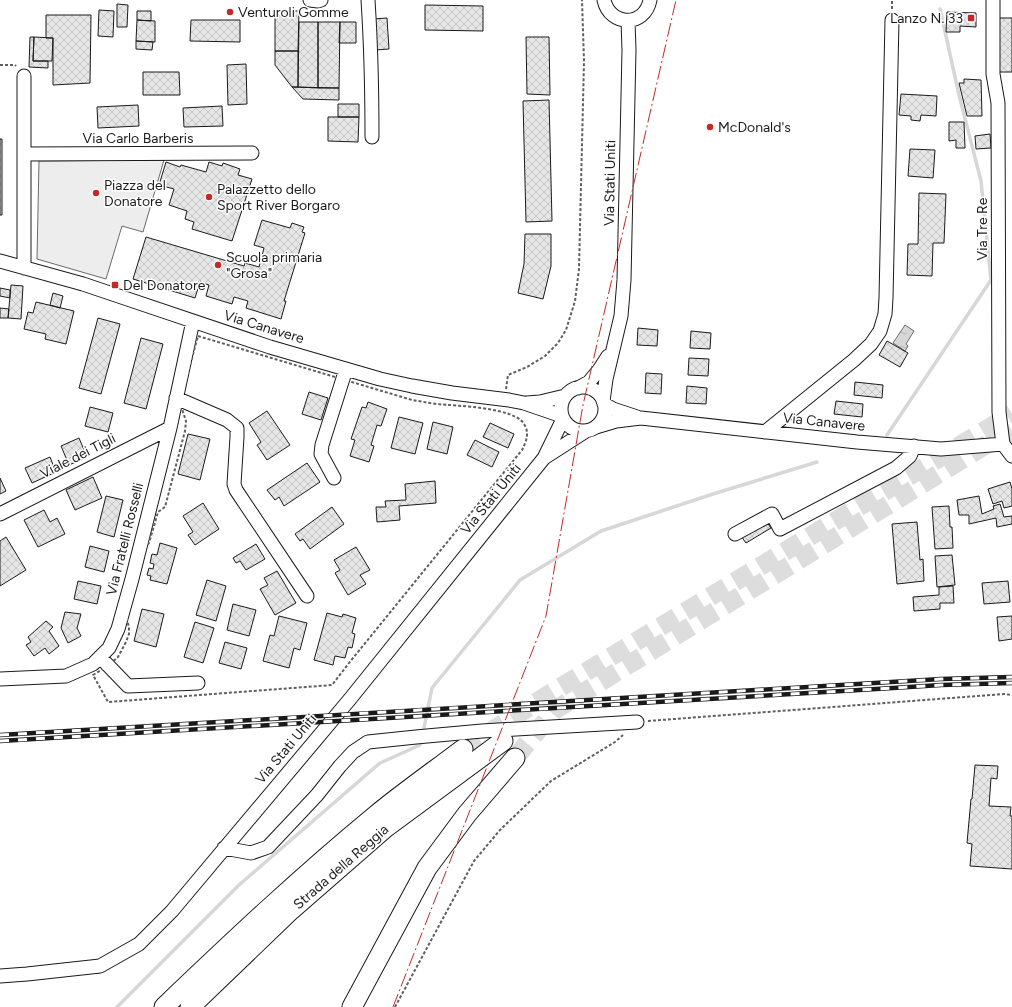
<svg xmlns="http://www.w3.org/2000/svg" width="1012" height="1007" font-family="Figtree,sans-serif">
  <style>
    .pitch { fill: #ededed; stroke: #6a6a6a }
    .water { fill: url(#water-ripples); stroke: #6a6a6a }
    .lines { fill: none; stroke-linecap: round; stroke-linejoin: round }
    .stream { stroke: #d7d7d7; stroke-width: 3.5 }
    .building { fill: url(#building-cross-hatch); stroke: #1a1a1a }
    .highway-tunnel { stroke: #ddd; stroke-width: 19; stroke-dasharray: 19 10; stroke-linecap: butt }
    .minor-casing { stroke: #1a1a1a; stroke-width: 15 }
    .highway-casing { stroke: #1a1a1a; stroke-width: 21 }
    .path { stroke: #5f5f5f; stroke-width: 2; stroke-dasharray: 3 2; stroke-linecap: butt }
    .minor { stroke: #fff; stroke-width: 13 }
    .highway { stroke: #fff; stroke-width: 19 }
    .rail-casing { stroke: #1a1a1a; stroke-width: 4.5 }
    .rail { stroke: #fff; stroke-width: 3; stroke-dasharray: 9; stroke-linecap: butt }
    .power { stroke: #c62828; stroke-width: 1; stroke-dasharray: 14 3 2 3; stroke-linecap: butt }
    .poi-dot { fill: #c62828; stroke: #fff; stroke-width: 1.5 }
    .labels { text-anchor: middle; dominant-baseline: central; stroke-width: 3; stroke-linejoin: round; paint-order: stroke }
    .poi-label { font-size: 14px; fill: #1a1a1a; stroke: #fff; text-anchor: start }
    .street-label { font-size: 14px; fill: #1a1a1a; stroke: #fff }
  </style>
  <defs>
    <pattern id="water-ripples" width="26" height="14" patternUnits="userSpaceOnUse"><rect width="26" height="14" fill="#d7d7d7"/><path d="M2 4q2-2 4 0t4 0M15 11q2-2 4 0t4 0" fill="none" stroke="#b8b8b8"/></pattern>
    <pattern id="building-cross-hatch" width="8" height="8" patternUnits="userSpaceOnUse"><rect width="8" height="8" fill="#e6e6e6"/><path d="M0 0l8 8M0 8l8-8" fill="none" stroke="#c5c5c5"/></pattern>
  </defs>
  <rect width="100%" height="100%" fill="#fff"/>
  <path class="pitch" d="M164,160l-21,72 -21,-6 -16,53 -69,-20 2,-98z"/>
  <path class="water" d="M905,325l9,6 -8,13 2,2 -3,5 -12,-8z"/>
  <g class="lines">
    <path class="stream" d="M887,435l104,-155 -10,-99 -22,-86 -19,-86
      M423,733l9,-45 88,-108 81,-49 112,-37 104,-32
      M117,1007l122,-122 141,-122 40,-18 2,-6"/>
  </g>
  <path class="building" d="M117,4l11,1 -1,22h-10z
    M425,5l58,1v25l-58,-1z
    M99,10l15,1 -1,26 -15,-1z
    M137,11h14v10l-14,-1z
    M275,11h24l-1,40h-23z
    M947,12l29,1v14l-16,-1v6h-14z
    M46,15h45l-1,68 -37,2v-47h-7z
    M387,18l2,31 -14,1 -2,-31z
    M999,18h13v54h-14z
    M137,20l18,1v21l-19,-1z
    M191,20h49v22l-50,-1z
    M299,22h19v66l-20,-1z
    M318,22h22l-1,66h-21z
    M340,22h16v21h-17z
    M30,37h4l-1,24h15v7l-19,-1z
    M34,37l19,1 -1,23h-19z
    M526,37h23l1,58 -23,-1z
    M136,41l17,1 -1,8 -16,-1z
    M275,51h23v36h-6l-17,-22z
    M246,64l1,40 -19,1 -1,-40z
    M143,72h36l1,23h-37z
    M964,79l17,1 1,36h-15l-8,-33h5z
    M292,87l47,1v12l-36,-1z
    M901,94l36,2 -1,20 -15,-1 -1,6 -9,-1v-4l-12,-1z
    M549,100l3,121 -26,1 -3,-121z
    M338,104h21v13h-21z
    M138,105l1,21 -41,2 -1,-21z
    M222,106l1,20 -39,1 -1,-19z
    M328,117h31l-1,25 -30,-1z
    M949,122h15l1,26h-9v-8l-7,1z
    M990,134l1,14 -15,1 -1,-13z
    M0,139h2v76h-2z
    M910,149l25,1 -2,28 -25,-2z
    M166,162l14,5 1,-2 25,7 3,-10 13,4 1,-3 17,6 -2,6 14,4 -20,62 -40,-12 2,-7 -9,-3 2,-8 -18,-6 5,-16 -15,-4z
    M919,193l27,1 -2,49h-11l-1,33 -25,-1 1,-31h10z
    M262,220l28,8 2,-5 12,4 -2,5 3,1 -21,68h2l-5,18 -35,-11 2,-7 -14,-4 -2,7 -26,-8 3,-11 -9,-3 -5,16 -62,-19 13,-42 98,29 1,-3 14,4 5,-19 -10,-3z
    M525,234h26v32l-8,33 -25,-6 6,-29z
    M11,285l12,1 -2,33 -13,-1z
    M0,288l10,2v8l-10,-2z
    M53,293l10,3 -3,12 -10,-3z
    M36,302l38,9 -8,33 -21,-5 1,-5 -22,-5 4,-17 5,1z
    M0,308l9,1 -1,9h-8z
    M98,318l22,6 -19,70 -22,-6z
    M638,328l20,2 -1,16 -20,-1z
    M691,331l20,2 -1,16 -20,-1z
    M141,338l22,6 -17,65 -22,-6z
    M887,341l21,12 -8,14 -21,-12z
    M689,358l20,1 -1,17 -20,-1z
    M646,373l16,1 -1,20 -16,-1z
    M855,382l28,3 -1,13 -28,-3z
    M687,386l20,2 -1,16 -20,-1z
    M309,392l19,6 -7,22 -19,-6z
    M836,401l27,3 -1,13 -28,-3z
    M368,402l19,7 -6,17 -4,-1 -6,20 3,1 -5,16 -19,-6 5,-16 -4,-1 11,-32 4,1z
    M90,407l23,6 -5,19 -23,-6z
    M267,411l23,34 -23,15 -10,-15 4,-3 -12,-19z
    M399,417l24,6 -8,31 -24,-6z
    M433,422l20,5 -6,27 -20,-5z
    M490,423l24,11 -6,14 -25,-11z
    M188,434l22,5 -10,41 -22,-6z
    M79,438l8,19 -18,8 -8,-19z
    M475,440l24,12 -7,15 -25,-12z
    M50,457l6,15 -24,11 -7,-15z
    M307,463l13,19 -36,24 -5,-9 -4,3 -8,-10z
    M93,477l9,21 -27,12 -9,-20z
    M0,478l6,13 -6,3z
    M435,481l1,22 -37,3 1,14 -23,2 -1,-15h10l-1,-6 21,-1 -1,-16z
    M1010,482l2,7v17l-8,2 -2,-7 -9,3 -5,-15z
    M106,496l17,4 -9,37 -17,-5z
    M979,496l3,18 12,-5 -1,-3 7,-2 4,13 8,-1v8l-15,3 -1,-9 -27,6v-9h-10l-2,-15z
    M203,503l16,26 -24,16 -7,-10 5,-3 -10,-16z
    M949,506l1,21h2l1,21 -18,1 -3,-42z
    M332,507l12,17 -34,25 -7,-10 -3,2 -5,-7z
    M44,510l6,12 7,-4 8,16 -27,13 -14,-27z
    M766,521l5,7 -25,15 -5,-7z
    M917,522l3,38 3,-1 1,22 -27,3 -5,-60z
    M6,537l20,33 -26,16v-45z
    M160,543l17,5 -10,36 -17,-4 1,-4 -4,-1 2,-7 4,1 1,-5 -4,-1 2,-9 5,1z
    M256,544l9,15 -19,11 -6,-9 -4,2 -3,-5z
    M90,546l19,5 -5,21 -19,-5z
    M356,547l14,23 -10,5 6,9 -18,11 -13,-22 5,-3 -6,-10z
    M952,555l3,30 -18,2 -2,-31z
    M277,571l19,32 -21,12 -15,-26 8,-4 -4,-7z
    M207,580l19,6 -10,35 -20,-6z
    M78,581l23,5 -4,18 -23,-5z
    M1008,581l2,21 -26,2 -2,-21z
    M953,586l1,17h-14v6l-26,2 -1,-14 26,-2v-8z
    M233,604l23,6 -7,26 -22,-6z
    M142,609l22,5 -8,33 -22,-6z
    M65,612l16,2 -4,14 4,8 -13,7 -7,-15z
    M327,613l15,4 1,-3 13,4 -4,15 3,1 -3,14 -4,-1 -3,11 -10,-2 -2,9 -19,-5z
    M279,616l28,7 -7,27 -6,-2 -5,20 -26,-7 7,-26 4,1z
    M1012,616v23l-13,2 -2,-24z
    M46,621l7,6 -4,4 10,15 -10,8 -4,-6 -11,8 -8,-11 5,-3 -3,-5z
    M195,622l19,6 -11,35 -19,-6z
    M225,642l22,6 -6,21 -22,-6z
    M975,765l23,1 -1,13 -6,-1 -2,28 22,1 -1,9h2v53l-42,-3 2,-22 -5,-1 4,-44h1z"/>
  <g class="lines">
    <path class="highway-tunnel" d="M463,749l88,-56 461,-279
      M515,758l40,-48 429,-264 28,-15"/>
    <g class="minor-casing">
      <path id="minor" d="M310,0l8,1 3,-1
        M368,0c3,46 4,91 4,137
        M604,0c6,27 41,27 46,0
        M993,0v74l5,29 1,309 4,32 9,12
        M24,76v192
        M24,154l228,-1
        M0,261l83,23 187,63 110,32 32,7 40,7 57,7 15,3 38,13
        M561 409a22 22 0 1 1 44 0a22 22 0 1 1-44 0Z
        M578,388l11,-6 10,-12 9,-14
        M176,398l51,22 10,8v9l-3,47 2,6 71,106
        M603,401l3,-22 15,-63 3,-36 5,-230 -1,-29
        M527,403l13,-1 25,-6
        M604,404l9,5 24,8
        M596,427l20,-6 25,-3 216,24 84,7 62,-5
        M765,432l89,-72 17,-16 9,-13 5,-17 1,-16 6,-278
        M544,458l42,-27
        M334,478l-13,-24 1,-9 24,-76
        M0,514l170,-86
        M735,534l37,-20 8,15 116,-61 14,-12 4,-10
        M100,657l28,29 70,-3
        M0,679l66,-3 27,-12 16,-16 9,-19 14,-50 38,-151 23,-107
        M224,848l27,5 17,-6 49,-52 23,-29 13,-14 15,-10 48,-5 66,-6 155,-9
        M0,976l27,-2 73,-8 39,-22 33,-33 178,-212 194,-241 19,-39"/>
    </g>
    <g class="highway-casing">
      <path id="highway" d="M164,1007c69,-66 138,-131 212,-192 28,-23 58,-44 87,-66
        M190,1007l101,-97 94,-82 118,-87
        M352,1007l75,-139 40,-54 48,-56"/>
    </g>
    <path class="path" d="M892,9v-9
      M0,65h15l1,1
      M198,336l214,64c8,1 16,3 25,4 19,2 77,3 87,20 6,9 2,18 -2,26l-173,213 -17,22 -224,17 -15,-27 15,-9 10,-9 8,-15 3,-8v-7l-3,-10 8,-29 10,-39 5,-6 9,-31 7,-5 20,-76 1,-10 -5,-15 1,-5 1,-10z
      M506,389l2,-14 19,-8 18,-11 13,-13 8,-13 9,-29 4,-32 5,-208 -2,-61
      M648,721l356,-27 8,1
      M395,1007l79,-146 26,-31 51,-49 64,-39 8,-7"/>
    <use href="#minor" class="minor"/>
    <use href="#highway" class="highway"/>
    <g class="rail-casing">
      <path id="rail" d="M0,735l941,-56 71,-2
        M0,741l893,-53 48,-3 71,-2"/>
    </g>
    <use href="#rail" class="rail"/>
    <path class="power" d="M393,1007l153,-391 37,-211 93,-405"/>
  </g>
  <g class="poi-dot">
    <circle cx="230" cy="12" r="4"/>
    <rect x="967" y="14" width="8" height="8" rx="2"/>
    <circle cx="710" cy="127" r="4"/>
    <circle cx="96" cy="193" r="4"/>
    <circle cx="209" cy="197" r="4"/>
    <circle cx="218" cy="265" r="4"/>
    <rect x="111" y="281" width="8" height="8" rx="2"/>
  </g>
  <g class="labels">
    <g class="poi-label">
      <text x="238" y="12">Venturoli Gomme</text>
      <text x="963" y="18" text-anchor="end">Lanzo N. 33</text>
      <text x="718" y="127">McDonald's</text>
      <text x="104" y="185">Piazza del<tspan x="104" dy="16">Donatore</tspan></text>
      <text x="217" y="189">Palazzetto dello<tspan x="217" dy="16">Sport River Borgaro</tspan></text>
      <text x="226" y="257">Scuola primaria<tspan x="226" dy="16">"Grosa"</tspan></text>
      <text x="123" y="285">Del Donatore</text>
    </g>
    <g class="street-label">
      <text x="138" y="138">Via Carlo Barberis</text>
      <text transform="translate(610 183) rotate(-89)">Via Stati Uniti</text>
      <text transform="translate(982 229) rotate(-90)">Via Tre Re</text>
      <text transform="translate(264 327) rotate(17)">Via Canavere</text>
      <text transform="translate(824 422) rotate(6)">Via Canavere</text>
      <text transform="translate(78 456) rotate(-27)">Viale dei Tigli</text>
      <text transform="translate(491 499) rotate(-51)">Via Stati Uniti</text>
      <text transform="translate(125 539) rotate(-76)">Via Fratelli Rosselli</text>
      <text transform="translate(286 749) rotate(-50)">Via Stati Uniti</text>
      <text transform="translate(341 867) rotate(-41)">Strada della Reggia</text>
    </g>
  </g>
</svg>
